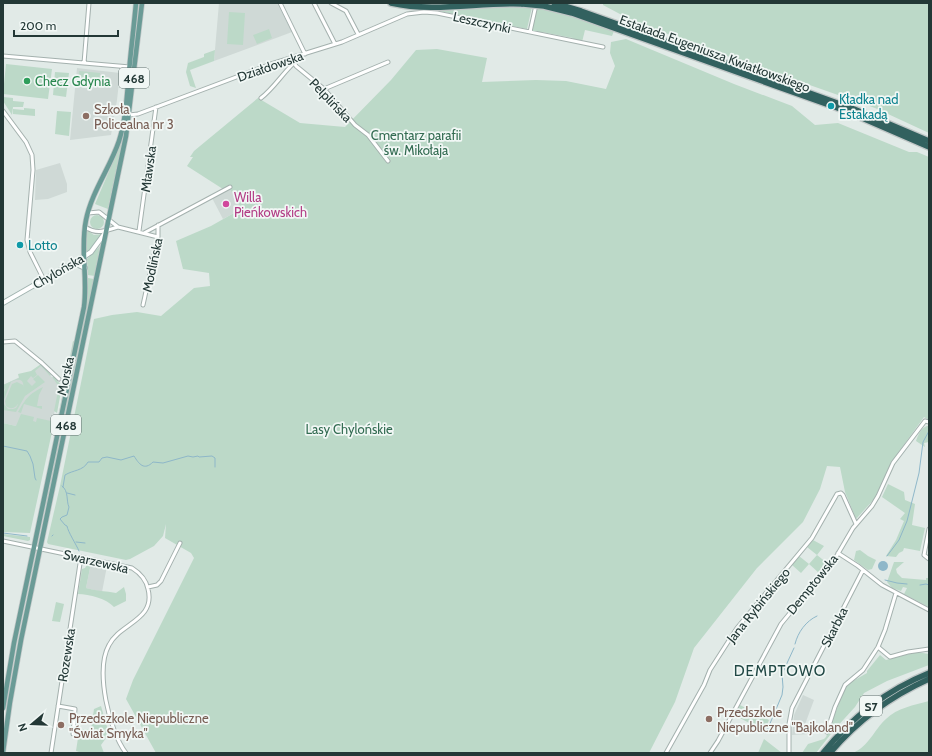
<svg xmlns="http://www.w3.org/2000/svg" width="932" height="756" font-family="Cabin,sans-serif">
  <style>
    .built { fill: #cfd9d6 }
    .green { fill: #bcd9c8 }
    .water { fill: #8eb7c9 }
    .lines { fill: none; stroke-linecap: round; stroke-linejoin: round }
    .stream { stroke: #8eb7c9; stroke-width: 1 }
    .street-casing { stroke: #a4b1ae; stroke-width: 5 }
    .secondary-casing { stroke: #a1b4b0; stroke-width: 6 }
    .primary-casing { stroke: #c1c7c7; stroke-width: 6 }
    .highway-casing { stroke: #c1c7c7; stroke-width: 8 }
    .street { stroke: #fff; stroke-width: 3 }
    .secondary { stroke: #fff; stroke-width: 4 }
    .primary { stroke: #6a9b96; stroke-width: 4.5 }
    .highway { stroke: #32615f; stroke-width: 5.5 }
    .highway-bridge-casing { stroke: #c1c7c7; stroke-width: 8; stroke-linecap: butt }
    .highway-bridge { stroke: #32615f; stroke-width: 5.5 }
    .leisure-dot { fill: #2e9e5b; stroke: #f1f7f5; stroke-width: 1.5 }
    .culture-dot { fill: #0f9aa8; stroke: #f1f7f5; stroke-width: 1.5 }
    .education-dot { fill: #8d6e63; stroke: #f1f7f5; stroke-width: 1.5 }
    .hotel-dot { fill: #d1479c; stroke: #f1f7f5; stroke-width: 1.5 }
    .labels { text-anchor: middle; dominant-baseline: central; stroke-width: 3.5; stroke-linejoin: round; paint-order: stroke }
    .shield { fill: #f1f7f5; stroke: #61716f; stroke-width: 1 }
    .shield-label { font-size: 12px; font-weight: bold; fill: #233836 }
    .street-label { font-size: 13px; fill: #233836; stroke: #f1f7f5 }
    .leisure-label { font-size: 13px; fill: #27864d; stroke: #f1f7f5; text-anchor: start }
    .culture-label { font-size: 13px; fill: #0d838f; stroke: #f1f7f5; text-anchor: start }
    .education-label { font-size: 13px; fill: #785e54; stroke: #f1f7f5; text-anchor: start }
    .park-label { font-size: 13px; fill: #326b51; stroke: #f1f7f5 }
    .hotel-label { font-size: 13px; fill: #b23c85; stroke: #f1f7f5; text-anchor: start }
    .quarter-label { font-size: 15px; letter-spacing: 1px; fill: #214845; stroke: #f1f7f5 }
  </style>
  <rect width="100%" height="100%" fill="#e1eae7"/>
  <path class="built" d="M219,3h58l15,29 -78,29z
    M77,68l43,5 -3,27 -6,35 -41,5z
    M60,163l7,21v8l-19,7 -13,1 1,-30z
    M230,188l11,21 -18,10 -11,-21z
    M41,365l19,21 -11,52 -33,-12 -13,-3v-38l17,-8 4,3z
    M91,563l16,3 -5,26 -16,-4z
    M803,695l11,5 -10,27 5,3 -2,3 3,1 -18,1 2,-20z"/>
  <path class="green" d="M603,3h326v130l-54,-25 -168,-59 -74,-28 -30,-16z
    M510,6l22,1 -5,22 -88,-18 1,-1z
    M537,8l33,8 44,15 -2,5 -27,-6 -3,12 -8,-2 -1,-2 -31,-6 -2,1 -7,-2 -1,-3z
    M229,12l16,1 -2,32 -16,-1z
    M269,29l3,9 -15,6 -4,-9z
    M626,39l108,45 58,22 23,19 23,-2 71,29h8l12,5v263l-5,-3 -26,36 -10,18 -12,26 -20,22 -11,-27 -5,-25 -13,-1 -7,23 -17,33 -46,46 -63,80 -19,54 -26,51h-493l-30,-54 7,-19 61,-122 -3,-5 -26,-15 1,-14 -3,12 -9,10 -24,13 -4,1 -78,-16 -1,-2 13,-56 34,-167 18,-4 25,-3 24,4 33,-28 16,-2 -1,-13 -26,-4 -7,-28 35,-15 30,-17 -11,-20 -4,2 -39,-25 6,-9h-3l4,-6 64,-53 42,25 45,4 46,-47 25,-30 21,-1 50,9 -5,24 54,-2 30,1 40,8 9,-23 -5,-13 1,-11z
    M215,50l-1,11 -24,9 6,18 -6,-2 -4,-14 2,-9 16,-6v-3z
    M6,64l46,5 -4,30 -45,-5z
    M79,71l21,2 -1,10 -21,-2z
    M55,72l14,1 -3,24 -13,-2z
    M3,97l10,1v3l11,1 -1,5h-10l-1,8 -9,-14z
    M24,108l11,1v7l-22,-2v-5l11,1z
    M57,111l14,1 -2,24 -14,-2z
    M124,130h1l-17,79 -13,-5 26,-61z
    M90 222a7 7 0 1 1 14 0a7 7 0 1 1-14 0Z
    M87,230l7,5 8,-1 -8,11 -8,9z
    M100,246l-5,30 -7,-1 -1,-16z
    M88,278l6,1 -49,238 1,-14 40,-196z
    M73,341l2,1 -17,78 -2,7z
    M41,364l10,11 -1,1 -9,-10 -6,5 2,4 -4,3 -2,-2 -4,5 5,5 4,-4 -3,-3 5,-4 7,7 -20,14 -9,16 -13,-2v-7l5,6h5l3,-1c5,-8 16,-36 -5,-26l-8,20v-8l3,-7 -3,4v-6l16,-7 -1,-4 13,-3z
    M52,377h2l8,9 -5,27 -3,-2 4,-20 -1,-7z
    M17,382l6,3c2,8 -6,30 -17,21l-1,-5 7,-17z
    M43,387l-4,8 -2,11h5v3l-18,-5 -3,9 -3,-1c8,-14 11,-18 25,-25z
    M21,414l13,3 -1,4 3,1 1,-4 14,3 1,-4 3,1 -25,115 -27,-1v-109l13,3z
    M927,426h2v16l-5,1 1,4 -9,-6c2,-6 5,-13 11,-15z
    M888,484l16,8 1,8 10,4 -3,21 13,3 -5,23 -16,-3 -1,3 -4,2 -3,4 -10,-1 10,-16 8,-19 -4,-2 5,-6 -23,-16z
    M3,534l27,3v3l-2,1 -25,-5z
    M813,540l11,6 -7,9 10,8 -8,10 -10,-9 -8,9 -9,-8 7,-9 10,8 8,-9 -10,-8z
    M860,550l8,6 8,4 -4,9 -4,1 -14,-10 2,-9z
    M89,562l2,1 -5,25c10,3 20,3 30,5l8,-6 2,7v7l-12,6c-7,-8 -25,-13 -36,-13l4,-25 3,-1z
    M894,562h10l-8,7 1,4 5,5 24,2v-2h3v29l-25,-13 3,-6 -4,-1 -2,4 -9,-3 -5,-6z
    M56,602l8,2 -4,18 -8,-1z
    M917,652l12,2v11l-42,16 -23,12 -9,14 -21,23 -18,23h-14l6,-9 16,-5 2,-2 20,-52 21,-12v-2l13,-16 6,5z
    M929,701v52h-76c16,-7 21,-23 33,-34 11,-11 28,-14 43,-18z
    M740,705l29,15 -3,7 -5,2 -27,-14z
    M101,706l8,28 -8,11 3,8h-22l-6,-2 2,-13 -3,-2 1,-7h15l3,-20z
    M764,739l18,14h-24z"/>
  <path class="water" d="M878 566a5 5 0 1 1 10 0a5 5 0 1 1-10 0Z"/>
  <g class="lines">
    <path class="stream" d="M3,446l24,5 3,5 3,8 2,14 1,2
      M62,486c7,5 4,15 7,21l-2,8 -5,2 -2,2 5,6 2,1c1,6 9,18 12,25
      M63,487l2,-12c8,-5 18,-4 23,-13h11l3,-4 5,-1 14,3 13,-4c5,8 10,15 19,6l10,1 25,-7 5,1 5,-1 1,1 13,-1 3,2v9
      M67,493l8,2
      M3,533l24,3
      M52,536l1,-1
      M76,542l9,1
      M887,556l12,-16 8,-19 12,-48 4,-31 6,-11
      M885,580l12,3 10,1
      M920,585l6,-1 3,1
      M795,644c3,-12 11,-23 22,-28
      M766,733l16,-38 1,-8 -1,-13 12,-26"/>
    <g class="street-casing">
      <path id="street" d="M280,3l25,51
        M314,3l21,41
        M331,3l15,8 12,23
        M530,32l6,-27
        M3,56l127,11
        M291,57l5,9 28,23 31,36 13,10 20,26
        M84,63l5,-60
        M324,89l64,-27
        M261,98c13,-10 21,-24 33,-35
        M3,111l23,31 6,13 1,15 -6,70 3,12 14,28
        M129,115l9,-1 133,-50 71,-22 65,-28 17,-2 13,1 166,34
        M88,213l11,-1 19,15 40,10
        M85,227c13,8 19,4 33,0
        M139,231l17,-124
        M144,233l86,-46
        M143,305l15,-68v-12
        M3,342l12,-1 27,22 17,16
        M3,541l129,27c8,5 14,11 16,21 8,31 -28,34 -39,56 -14,25 0,86 17,108
        M838,553l20,13 24,19 47,25
        M924,555l5,-26
        M924,555l5,4
        M148,587l9,-2 4,-4 19,-38
        M878,647l12,10 18,-5 21,-3
        M58,706l17,3 -2,25
        M827,732l8,-25 10,-22 18,-15 15,-23 7,-17 11,-37
        M51,753l30,-196
        M666,753l38,-68 6,-15 27,-42 75,-90 25,-44 4,-1 2,2 13,29
        M710,753l8,-12 63,-117 55,-67 17,-29 19,-22 6,-10 15,-33 32,-42 4,1
        M789,753v-29l3,-16 71,-138"/>
    </g>
    <g class="secondary-casing">
      <path id="secondary" d="M74,263l11,5
        M3,303l82,-47 6,-4 14,-19"/>
    </g>
    <g class="primary-casing">
      <path id="primary" d="M3,708l11,-65 70,-336c4,-29 -4,-58 2,-87 6,-29 24,-52 33,-79 7,-22 8,-46 10,-69 2,-23 5,-46 7,-69
        M3,752l7,-50 11,-62 105,-504 16,-133"/>
    </g>
    <g class="highway-casing">
      <path id="highway" d="M391,3c44,10 88,-1 132,1
        M554,3l27,8 273,98 75,32
        M544,6l28,7 274,98 83,36
        M823,753c28,-35 64,-63 106,-80
        M830,753c27,-32 61,-57 99,-74"/>
    </g>
    <use href="#street" class="street"/>
    <use href="#secondary" class="secondary"/>
    <use href="#primary" class="primary"/>
    <use href="#highway" class="highway"/>
    <g class="highway-bridge-casing">
      <path id="highway-bridge" d="M523,4l21,2"/>
    </g>
    <use href="#highway-bridge" class="highway-bridge"/>
  </g>
  <circle class="leisure-dot" cx="27" cy="81" r="4"/>
  <g class="culture-dot">
    <circle cx="831" cy="106" r="4"/>
    <circle cx="20" cy="245" r="4"/>
  </g>
  <g class="education-dot">
    <circle cx="86" cy="116" r="4"/>
    <circle cx="709" cy="719" r="4"/>
    <circle cx="61" cy="725" r="4"/>
  </g>
  <circle class="hotel-dot" cx="226" cy="204" r="4"/>
  <g class="labels">
    <g class="shield">
      <rect x="119" y="68" width="30" height="20" rx="3"/>
      <rect x="51" y="415" width="30" height="20" rx="3"/>
      <rect x="860" y="696" width="22" height="20" rx="3"/>
    </g>
    <g class="shield-label">
      <text x="134" y="78">468</text>
      <text x="66" y="425">468</text>
      <text x="871" y="706">S7</text>
    </g>
    <g class="street-label">
      <text transform="translate(482 22) rotate(12)">Leszczynki</text>
      <text transform="translate(715 53) rotate(20)">Estakada Eugeniusza Kwiatkowskiego</text>
      <text transform="translate(270 66) rotate(-19)">Działdowska</text>
      <text transform="translate(331 100) rotate(46)">Pelplińska</text>
      <text transform="translate(148 169) rotate(-82)">Mławska</text>
      <text transform="translate(152 265) rotate(-78)">Modlińska</text>
      <text transform="translate(58 271) rotate(-30)">Chylońska</text>
      <text transform="translate(65 376) rotate(-78)">Morska</text>
      <text transform="translate(96 561) rotate(13)">Swarzewska</text>
      <text transform="translate(812 584) rotate(-51)">Demptowska</text>
      <text transform="translate(758 605) rotate(-51)">Jana Rybińskiego</text>
      <text transform="translate(834 627) rotate(-63)">Skarbka</text>
      <text transform="translate(66 655) rotate(-81)">Rozewska</text>
    </g>
    <g class="leisure-label">
      <text x="35" y="81">Checz Gdynia</text>
    </g>
    <g class="culture-label">
      <text x="839" y="99">Kładka nad<tspan x="839" dy="15">Estakadą</tspan></text>
      <text x="28" y="245">Lotto</text>
    </g>
    <g class="education-label">
      <text x="94" y="109">Szkoła<tspan x="94" dy="15">Policealna nr 3</tspan></text>
      <text x="717" y="712">Przedszkole<tspan x="717" dy="15">Niepubliczne "Bajkoland"</tspan></text>
      <text x="69" y="718">Przedszkole Niepubliczne<tspan x="69" dy="15">"Świat Smyka"</tspan></text>
    </g>
    <g class="park-label">
      <text x="416" y="135">Cmentarz parafii<tspan x="416" dy="15">św. Mikołaja</tspan></text>
      <text x="349" y="429">Lasy Chylońskie</text>
    </g>
    <g class="hotel-label">
      <text x="234" y="197">Willa<tspan x="234" dy="15">Pieńkowskich</tspan></text>
    </g>
    <g class="quarter-label">
      <text x="780" y="671">DEMPTOWO</text>
    </g>
  </g>
  <rect width="932" height="756" fill="none" stroke="#233836" stroke-width="8"/>
  <g transform="translate(32 724) rotate(251)" stroke="#f1f7f5" stroke-width="3" paint-order="stroke">
  <path d="M0-3L7 15L0 10L-7 15Z" fill="#233836"/>
  <text y="-6" font-size="11" font-weight="bold" text-anchor="middle" fill="#233836">N</text>
  </g>
  <path d="M14 30v6h104v-6" fill="none" stroke="#233836" stroke-width="2"/>
  <text x="20" y="30" font-size="12" fill="#233836" stroke="#f1f7f5" stroke-width="3" paint-order="stroke">200 m</text>
</svg>
